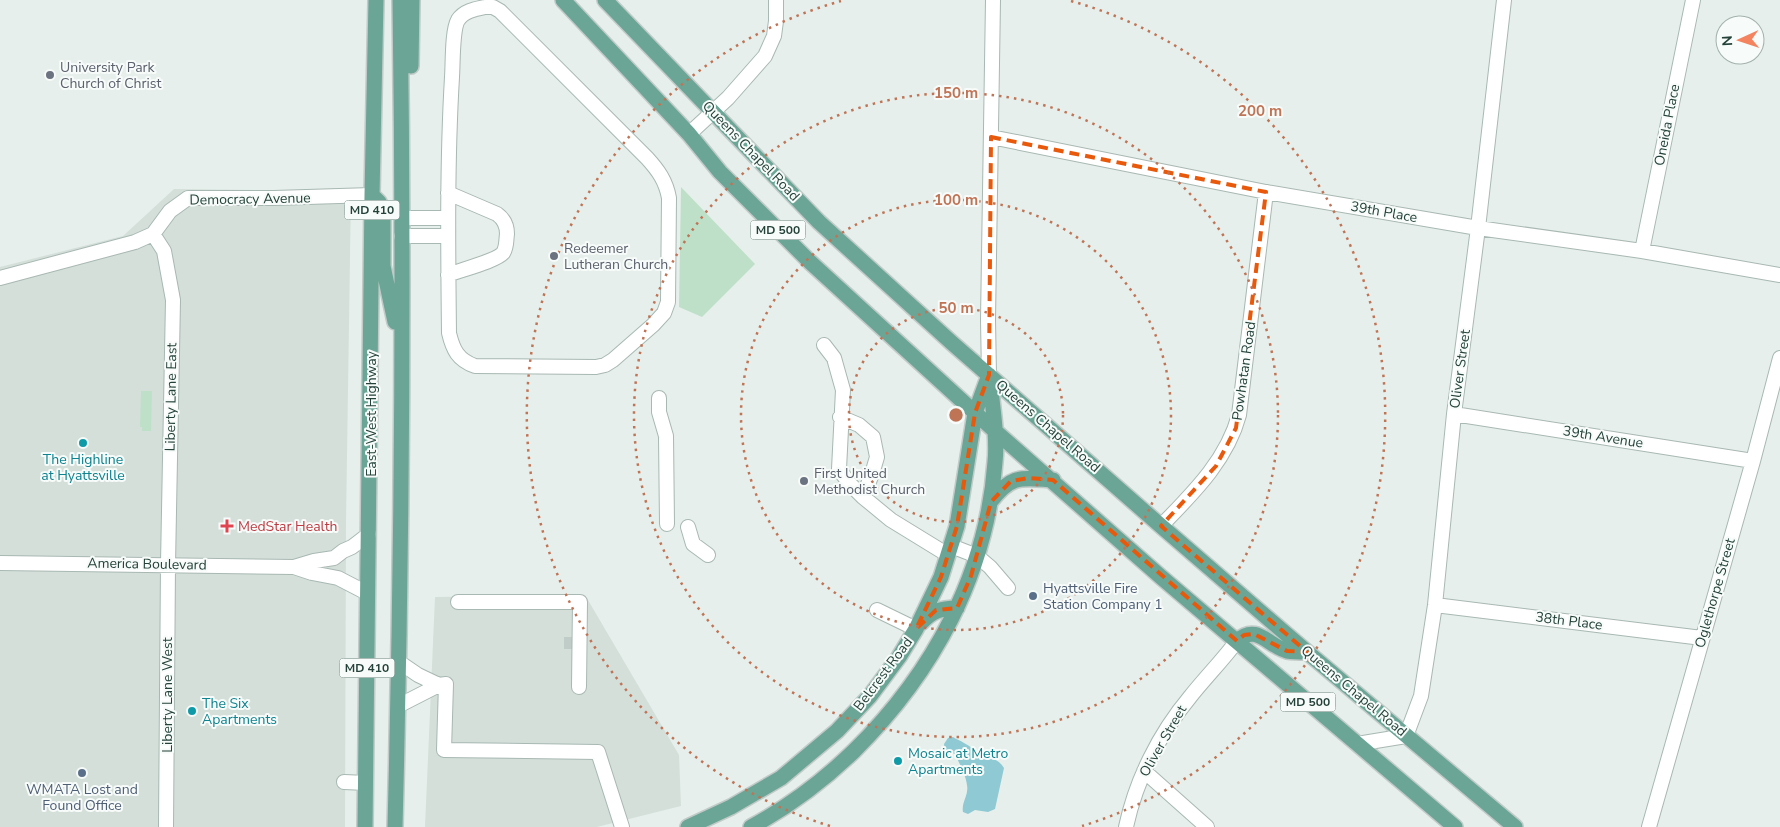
<svg xmlns="http://www.w3.org/2000/svg" width="1780" height="827" font-family="'Nunito Sans',sans-serif">
  <style>
    .built { fill: #d4dfda }
    .green { fill: #bfe0c8 }
    .water { fill: #8ec9d4 }
    .lines { fill: none; stroke-linecap: round; stroke-linejoin: round }
    .minor-tunnel { stroke: #bfccc8; stroke-width: 14; stroke-dasharray: 14 7; stroke-linecap: butt }
    .minor-casing { stroke: #a8b8b2; stroke-width: 16 }
    .major-casing { stroke: #c2cac8; stroke-width: 18 }
    .minor { stroke: #fff; stroke-width: 14 }
    .major { stroke: #6aa596; stroke-width: 15 }
    .marked { fill: none; stroke: #e8590c; stroke-width: 4; stroke-dasharray: 10 6; stroke-linejoin: round }
    .ring { fill: none; stroke: #c07456; stroke-width: 2.5; stroke-dasharray: 2.5 5 }
    .worship-dot { fill: #6b7280; stroke: #f7fbf9; stroke-width: 2 }
    .culture-dot { fill: #0f9aa8; stroke: #f7fbf9; stroke-width: 2 }
    .health-dot { fill: #e0444e; stroke: #f7fbf9; stroke-width: 2 }
    .service-dot { fill: #5c6f8a; stroke: #f7fbf9; stroke-width: 2 }
    .labels { text-anchor: middle; dominant-baseline: central; stroke-width: 4; stroke-linejoin: round; paint-order: stroke }
    .shield { fill: #f7fbf9; stroke: #637a73; stroke-width: 1 }
    .shield-label { font-size: 12px; font-weight: bold; fill: #24423a }
    .worship-label { font-size: 14px; fill: #5b616d; stroke: #f7fbf9; text-anchor: start }
    .street-label { font-size: 14px; fill: #24423a; stroke: #f7fbf9 }
    .culture-label { font-size: 14px; fill: #0d838f; stroke: #f7fbf9; text-anchor: start }
    .health-label { font-size: 14px; fill: #be3a42; stroke: #f7fbf9; text-anchor: start }
    .service-label { font-size: 14px; fill: #4e5e75; stroke: #f7fbf9; text-anchor: start }
    .centre { fill: #c07456; stroke: #f7fbf9; stroke-width: 2.5 }
    .ring-label { font-size: 15px; text-anchor: middle; font-weight: bold; fill: #c07456; stroke: #f7fbf9; stroke-width: 4; stroke-linejoin: round; paint-order: stroke }
  </style>
  <rect width="100%" height="100%" fill="#e6efeb"/>
  <path class="built" d="M174,189l177,2 -5,332 -1,304h-345v-560l123,-31z
    M585,595l94,160 2,51 -84,21h-172l10,-230z"/>
  <path class="green" d="M681,187l74,77 -53,53 -23,-10z
    M141,391h11l-1,40h-9v-4h-2z"/>
  <path class="water" d="M953,737c4,3 7,3 11,6 6,3 11,8 17,11 9,5 17,4 23,14l-9,41 -7,3 -13,-2 -7,4 -5,-2c-2,-9 6,-17 4,-27 -1,-10 -8,-22 -12,-31l-10,-4 -1,-6 4,-6z"/>
  <g class="lines">
    <path class="minor-tunnel" d="M571,637v12"/>
    <g class="minor-casing">
      <path id="minor" d="M485,7h8l7,4 147,147c11,12 19,23 22,40l-1,104 -4,11 -11,12 -40,35 -8,5 -9,2 -121,-1c-17,-6 -22,-16 -26,-33 -1,-85 -2,-171 3,-256 1,-13 0,-47 6,-57 6,-9 17,-11 27,-13z
        M689,134l39,-36 37,-42 9,-20 2,-15v-21
        M991,137l275,55 212,36 164,23 138,24
        M401,218h47
        M153,234l11,17 9,49 -5,264 -2,263
        M401,236h47
        M1642,251l51,-251
        M448,275c12,-5 48,-14 55,-22 4,-6 3,-13 4,-19 0,-9 -3,-15 -10,-20l-49,-21
        M0,278l135,-36 18,-8 17,-23 18,-13h86l98,-3
        M824,345l10,13 9,32 -4,79 10,14 14,14 28,23 57,35
        M989,375l-1,-55 5,-320
        M659,398v14l7,24 1,88
        M1454,414l299,47
        M840,417l19,8 14,12 4,20 -5,17 -9,23
        M1161,526c32,-33 66,-66 78,-111l27,-223
        M688,527l5,17 15,11
        M951,546l26,10 13,11 18,21
        M0,563l294,4 18,6 26,5 29,15
        M294,567l20,-6 20,-3 9,-7 9,-4 17,-13
        M458,602h122l-1,85
        M1435,605l267,33
        M877,610l39,19
        M439,685l7,-1 -2,66 154,2 24,75
        M398,706l41,-21 -21,-10 -19,-13
        M1357,744l49,-8 15,-40 14,-91 19,-191 24,-186 26,-228
        M1144,771l63,56
        M344,782l22,1
        M1126,827c10,-47 33,-93 64,-130 15,-19 32,-36 47,-56
        M1649,827l104,-366 27,-103"/>
    </g>
    <g class="major-casing">
      <path id="major" d="M563,0l126,134 31,38 90,90 185,169 166,146 294,250
        M605,0l214,222 133,121 209,183 146,126 208,175
        M411,66l1,-66
        M372,195l7,7 4,10v54l12,56
        M991,501c21,-27 30,-23 62,-21
        M921,623c11,-12 20,-15 36,-15
        M1237,641c20,-18 31,5 50,10 6,1 14,1 20,1
        M365,827l7,-632 4,-195
        M395,827c7,-276 9,-551 5,-827
        M688,827l43,-20 50,-29 56,-47 33,-35 29,-39 17,-28 25,-52 16,-51 18,-113 14,-38
        M751,827c39,-21 71,-45 103,-76 79,-78 133,-177 141,-289 3,-27 -3,-56 -5,-83"/>
    </g>
    <use href="#minor" class="minor"/>
    <use href="#major" class="major"/>
  </g>
  <path class="marked" d="M991,137l275,55 -30,236 -20,38 -55,60 146,126 -20,-1 -33,-17 -10,1 -7,6 -184,-161 -24,-2 -18,3 -20,21 -20,74 -14,32 -21,2 -20,19 25,-52 16,-51 18,-113 14,-38z"/>
  <g class="ring">
    <circle cx="956" cy="415" r="107"/>
    <circle cx="956" cy="415" r="215"/>
    <circle cx="956" cy="415" r="322"/>
    <path d="M830 826A430 430 0 0 1 841 1M1071 1A430 430 0 0 1 1082 826"/>
  </g>
  <g class="worship-dot">
    <circle cx="50" cy="75" r="5"/>
    <circle cx="554" cy="256" r="5"/>
    <circle cx="804" cy="481" r="5"/>
  </g>
  <g class="culture-dot">
    <circle cx="83" cy="443" r="5"/>
    <circle cx="192" cy="711" r="5"/>
    <circle cx="898" cy="761" r="5"/>
  </g>
  <path class="health-dot" d="M224.5 518.5h5v5h5v5h-5v5h-5v-5h-5v-5h5z"/>
  <g class="service-dot">
    <circle cx="1033" cy="596" r="5"/>
    <circle cx="82" cy="773" r="5"/>
  </g>
  <g class="labels">
    <g class="shield">
      <rect x="344.5" y="200.5" width="55" height="19" rx="4"/>
      <rect x="750.5" y="220.5" width="55" height="19" rx="4"/>
      <rect x="339.5" y="658.5" width="55" height="19" rx="4"/>
      <rect x="1280.5" y="692.5" width="55" height="19" rx="4"/>
    </g>
    <g class="shield-label">
      <text x="372" y="210">MD 410</text>
      <text x="778" y="230">MD 500</text>
      <text x="367" y="668">MD 410</text>
      <text x="1308" y="702">MD 500</text>
    </g>
    <g class="worship-label">
      <text x="60" y="67">University Park<tspan x="60" dy="16">Church of Christ</tspan></text>
      <text x="564" y="248">Redeemer<tspan x="564" dy="16">Lutheran Church</tspan></text>
      <text x="814" y="473">First United<tspan x="814" dy="16">Methodist Church</tspan></text>
    </g>
    <g class="street-label">
      <text transform="translate(1667 125) rotate(-79)">Oneida Place</text>
      <text transform="translate(751 151) rotate(46)">Queens Chapel Road</text>
      <text transform="translate(250 199) rotate(-1)">Democracy Avenue</text>
      <text transform="translate(1384 212) rotate(10)">39th Place</text>
      <text transform="translate(1460 369) rotate(-82)">Oliver Street</text>
      <text transform="translate(1244 371) rotate(-82)">Powhatan Road</text>
      <text transform="translate(171 397) rotate(-89)">Liberty Lane East</text>
      <text transform="translate(371 414) rotate(-90)">East-West Highway</text>
      <text transform="translate(1048 426) rotate(41)">Queens Chapel Road</text>
      <text transform="translate(1603 437) rotate(9)">39th Avenue</text>
      <text transform="translate(147 564) rotate(1)">America Boulevard</text>
      <text transform="translate(1715 593) rotate(-74)">Oglethorpe Street</text>
      <text transform="translate(1569 621) rotate(7)">38th Place</text>
      <text transform="translate(883 674) rotate(-53)">Belcrest Road</text>
      <text transform="translate(1354 691) rotate(40)">Queens Chapel Road</text>
      <text transform="translate(167 695) rotate(-90)">Liberty Lane West</text>
      <text transform="translate(1163 741) rotate(-60)">Oliver Street</text>
    </g>
    <g class="culture-label">
      <text x="83" y="459" text-anchor="middle">The Highline<tspan x="83" dy="16">at Hyattsville</tspan></text>
      <text x="202" y="703">The Six<tspan x="202" dy="16">Apartments</tspan></text>
      <text x="908" y="753">Mosaic at Metro<tspan x="908" dy="16">Apartments</tspan></text>
    </g>
    <g class="health-label">
      <text x="238" y="526">MedStar Health</text>
    </g>
    <g class="service-label">
      <text x="1043" y="588">Hyattsville Fire<tspan x="1043" dy="16">Station Company 1</tspan></text>
      <text x="82" y="789" text-anchor="middle">WMATA Lost and<tspan x="82" dy="16">Found Office</tspan></text>
    </g>
  </g>
  <circle cx="956" cy="415" r="8" class="centre"/>
  <g class="ring-label">
    <text x="956" y="98">150 m</text>
    <text x="1260" y="116">200 m</text>
    <text x="956" y="205">100 m</text>
    <text x="956" y="313">50 m</text>
  </g>
  <g transform="translate(1740 40) rotate(267)"><circle r="24" fill="#f7fbf9" stroke="#a3b1ad"/>
  <path d="M0-4L9 19L0 12L-9 19Z" fill="#f4845f"/>
  <text y="-8" font-size="14" font-weight="bold" text-anchor="middle" fill="#24423a">N</text>
  </g>
</svg>
